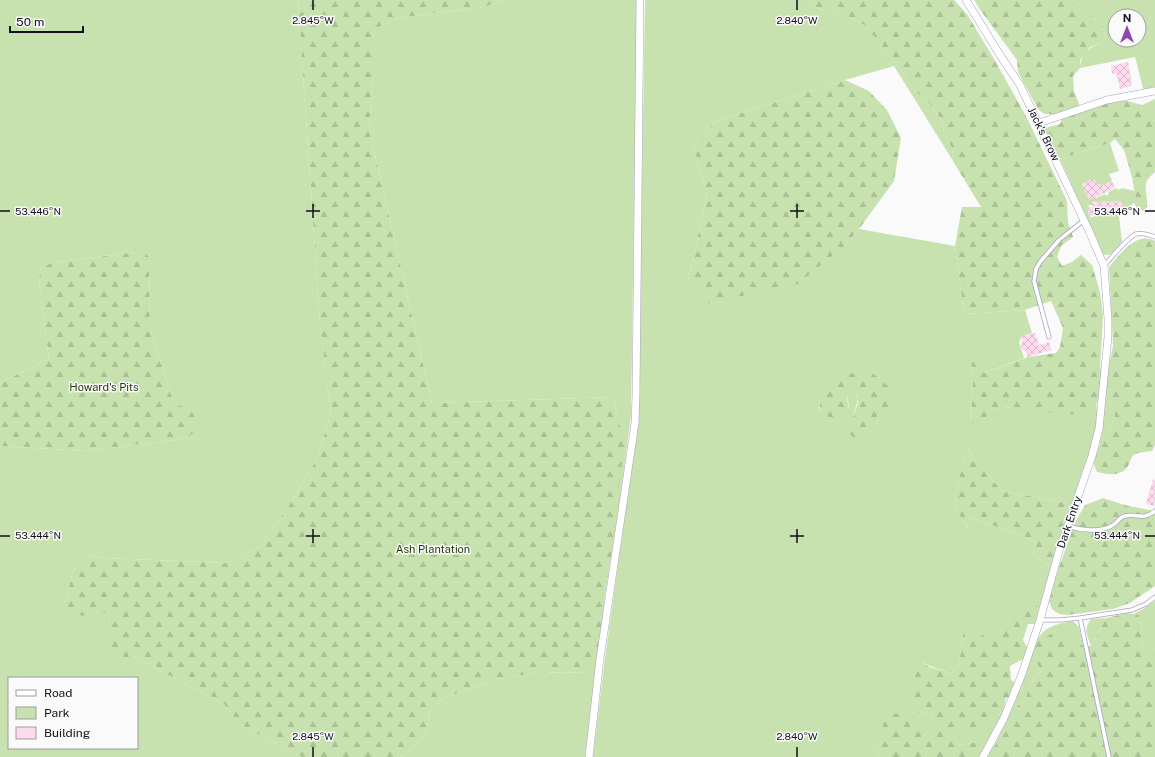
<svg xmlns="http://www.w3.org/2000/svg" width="1155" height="757" font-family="'Public Sans',sans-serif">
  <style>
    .green { fill: #c7e2ae; fill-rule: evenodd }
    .forest { fill: url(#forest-firs) }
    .building { fill: url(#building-cross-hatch) }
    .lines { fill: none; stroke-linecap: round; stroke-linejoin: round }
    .lane-casing { stroke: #a8a2c2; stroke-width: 5 }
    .street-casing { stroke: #a8a2c2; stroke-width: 8 }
    .lane { stroke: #fff; stroke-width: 3.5 }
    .street { stroke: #fff; stroke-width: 7 }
    .ticks { fill: none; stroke: #110f1a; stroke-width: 1.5 }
    .labels { text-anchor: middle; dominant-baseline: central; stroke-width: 3; stroke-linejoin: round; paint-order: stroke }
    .street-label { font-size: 11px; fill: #110f1a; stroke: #fafafa }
    .park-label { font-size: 11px; fill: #253a08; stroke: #fafafa }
    .ticks-label { font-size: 10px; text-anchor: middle; fill: #110f1a; stroke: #fafafa; stroke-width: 3; stroke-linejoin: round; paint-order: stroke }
  </style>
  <defs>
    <pattern id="forest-firs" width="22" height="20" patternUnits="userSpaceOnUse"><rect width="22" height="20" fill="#c7e2ae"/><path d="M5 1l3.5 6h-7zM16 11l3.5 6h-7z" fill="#aac195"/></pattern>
    <pattern id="building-cross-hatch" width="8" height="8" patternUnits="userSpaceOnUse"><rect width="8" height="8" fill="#fddaee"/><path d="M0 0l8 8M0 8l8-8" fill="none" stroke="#d8bacc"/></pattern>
  </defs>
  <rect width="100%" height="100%" fill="#fafafa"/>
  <path class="green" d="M0,0h298l22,325 11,88 -14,46 -29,48 -28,40 -31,16 -125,-5 -16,-3 -15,16 -8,32 19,13 9,-5 17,2 -1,27 25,17 90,47 15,20 63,33h-302v-311l84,5 90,-11 14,-3 1,-29 -15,-4 -24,-76 -1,-71 -13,-5 -85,11 -11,6 -1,13 10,77 -49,24zM9,678h128v70h-128z
    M505,0h132l-6,416 -12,90 -2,-5 3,-75 -7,-29 -181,6 -63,-274 4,-53v-39l3,-9 22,-10 86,-11z
    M645,0h158l8,6 40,12 13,7 15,17 13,18 8,8 15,23 14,12 13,18 2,12 8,15 1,13 -59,-95 -49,14 -129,41 -23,23 14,51 -19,86 158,-37 13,-15 96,17 9,68 61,-4 7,23 -10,3 -3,6 5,16 -40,15 -13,-10 2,15 -2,44 13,-3 6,-7 11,-4h17l23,4 51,-1 4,-6c7,24 -19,82 -28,107v-9l-66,-12 -28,-32 -5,-10 -8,21 -5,22 -1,18 4,4 8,13 3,-10 66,24 -2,14 17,13 -12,45 -28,4 -16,20h-10l-22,-3 -4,30 -8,10c-9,-5 -20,-6 -29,-12l-13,8 8,12 -3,30 19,4 -2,13 -9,8 -49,8 6,12h-286l12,-99 33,-236zM879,377l11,30 -12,9c-2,15 -8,22 -23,22l-2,-21 5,-18 -2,-6 -3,-2 -6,5 2,11 -28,7 -2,-7 1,-10z
    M1073,0h82v87l-12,3v-2l-8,-31 -55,11c1,-18 11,-21 26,-27l-3,-15zM1115,16h24v24h-24z
    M1155,99v22l-13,-6v-10z
    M1110,143l9,28 -10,3 3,7 -5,2 -5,5 -2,-4 -3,1 -3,-6 -12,5 7,14 5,-2 2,2 9,-4 1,2 3,-2 -1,-2 9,-4 1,2 4,-2 13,3 1,10 -17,15 3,26c-5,6 -10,16 -19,12l-43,-95zM1122,201v8h-4v3h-8v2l-16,1v2h-4v-2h-1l-1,-8 1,-2h3v-3h5v2l3,-2z
    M1105,401l10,1v15l-5,13 -9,7z
    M1155,601v49l-13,-5 1,-8 -4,-22 -6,-1 10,-5z
    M1106,618l-15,28c-4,-12 -8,-16 0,-27z
    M1073,621l6,6 4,18h-2l-39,25 -12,14 -5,17 -14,9 6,-13h3l3,-7 -2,-3 15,-45c8,-16 21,-18 37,-21z
    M596,667l-11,90h-185l6,-2 20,-22 4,-22 12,-12 52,-19 40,-7 56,-1z
    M1004,707l-1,8 -17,30 -9,-3 -17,3 -7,-8v-10l46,-12z"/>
  <path class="forest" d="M298,0h207l-21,7 -86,11 -22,10 -3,9v39l-4,53 63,274 181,-6 7,29 6,8 -9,67 2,5 -14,89 -3,37 -5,35 -7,5 -56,1 -40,7 -52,19 -12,12 -4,22 -20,22 -6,2h-98l-63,-33 -15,-20 -90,-47 -5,1 -14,-3 -7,-14 2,-27 -17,-3 -8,5 -13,-2 -7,-11 8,-32 15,-16 16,3 125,5 31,-16 28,-40 29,-48 14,-46 -11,-88z
    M803,0h151l13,14 27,45 32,57 41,85 1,21 5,15 -12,9 -4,11 5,9 10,-4 9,-7 11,10 8,27 3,22 -3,55 9,-4 4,-19 -4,-79c7,-9 22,-27 33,-28 4,-1 10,0 13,2v204l-3,6c-5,1 -12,1 -16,3 -5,2 -5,6 -7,10 -6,13 -20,11 -32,8l-4,-9 6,-16 2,-10 9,-7 5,-13v-15l-10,-1 -6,-4 -3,8 -7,11c-16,-2 -32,-2 -47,-4 -14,-1 -30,-7 -44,-3 -9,3 -12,9 -20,14l-7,-1 2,-44 -2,-16 9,2 4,9 44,-16 28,-4 4,-6 3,-19 -12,-27 -26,9 -61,4 -9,-68 7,-39h19l-28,-46 -1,-13 -8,-15 -2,-12 -13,-18 -14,-12 -15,-23 -8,-8 -13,-18 -15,-17 -13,-7 -40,-12z
    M974,0h99l30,26 3,15 -16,6 -10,13v8l-7,8 1,15 7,18 36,-11 25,7 1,10 12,6v51c-2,2 -5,4 -7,7 -5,7 0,19 -1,28l-4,4 -6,-2 -3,-6 2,-3 -4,-23 -8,-27 -9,-11 -5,4 -50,16 -14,-27 -1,-4 15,-4 2,-5 -9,-5h-9l-6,-5 -20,-37 -1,-12 -36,-49z
    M845,80l24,11 18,19 14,28 -7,43 -35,48 -13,15 -48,40 -90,19 -20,-22 19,-86 -14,-51 23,-23z
    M136,252l10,2 3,3 1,71 24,76 15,4 6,9 3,12 -10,8 -14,3 -90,11 -84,-5v-63l49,-24 -10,-77 1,-13 11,-6z
    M855,372c4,0 8,-1 12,0 13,3 32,20 23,34 -2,4 -9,8 -12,10 -1,6 -2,11 -5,15 -3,5 -17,11 -22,4 -5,-8 8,-28 7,-36 0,-2 -1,-4 -2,-6l-3,-2 -6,5c0,8 4,14 0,23l-6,2 -20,-7c-7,-27 13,-35 34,-42z
    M969,449l5,10 28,32 66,12v9l-17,56 -17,-13 2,-14 -66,-24 -3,10 -8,-13 -4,-4 1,-18 5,-22z
    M1103,498l25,8 27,5v75l-25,17 -17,6 -45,6 -9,-1 -7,-5 -4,-10 23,-66 6,-14 8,-14z
    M1024,604l13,1 2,8 -3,11h-8l-5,16 9,16 -13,5 -9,5 1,14 6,3 6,7 -3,7 -14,1 -2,9 -6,9 -28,14 -17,-3v10l7,8 17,-3 17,5 17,-37 14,-9 5,-17 12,-14 -8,-10 2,-18 17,-9 10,1 18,11 10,1 15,-28 21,-5 12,2 4,22 -1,8 13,5v107h-276l-6,-12 16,-32 10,1 18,12 5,11 9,-8 2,-13 -19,-4 -5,-10 8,-20 -8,-12 4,-8h9l7,5 15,4 7,3 8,-10 4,-30 11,-5 11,8h10l16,-20z"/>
  <path class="building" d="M1128,62l4,21 -1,1v2l-11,3 -4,-16 -4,1 -1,-8z
    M1094,178l3,7 3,-1 1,2 11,-5 3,7 -26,12 -7,-16z
    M1122,201l1,8h-5v3h-8l1,2 -22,2 -1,-9h5l-2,-4z
    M1035,333l4,12 10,-3 2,8 -23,7 -3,-6 -3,-2 -1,-4 1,-3v-6z
    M1153,479l2,1v20l-1,6 -8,-2z"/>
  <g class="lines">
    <g class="lane-casing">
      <path id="lane" d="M1104,266c7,-8 24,-29 32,-32 7,-2 13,1 19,3
        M1049,337l-15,-56 2,-12 4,-7 19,-22 24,-19
        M1067,526c13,4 34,7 46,-1 5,-3 6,-8 12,-9 13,-3 17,5 30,-5
        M1080,618l29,139
        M1040,620h20l20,-2 52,-8 14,-6 9,-7"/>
    </g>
    <g class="street-casing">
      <path id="street" d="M966,0l34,55 20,30 69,146 15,35 4,53v18l-9,92 -7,27 -33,95 -19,69 -18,54 -18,44 -21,39
        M1039,123l68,-23 48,-9
        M589,757l11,-98 35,-236 1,-28 4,-395"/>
    </g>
    <use href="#lane" class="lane"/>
    <use href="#street" class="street"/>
  </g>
  <path class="ticks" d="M313,0v10M797,0v10M313,204v14M797,204v14M0,211h10M306,211h14M790,211h14M1145,211h10M313,529v14M797,529v14M0,536h10M306,536h14M790,536h14M1145,536h10M313,747v10M797,747v10"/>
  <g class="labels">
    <g class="street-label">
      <text transform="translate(1044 134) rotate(64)">Jack's Brow</text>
      <text transform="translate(1069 522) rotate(-71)">Dark Entry</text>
    </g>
    <g class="park-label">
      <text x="104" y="387">Howard's Pits</text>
      <text x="433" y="549">Ash Plantation</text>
    </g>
  </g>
  <g class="ticks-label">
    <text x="313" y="24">2.845°W</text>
    <text x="797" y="24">2.840°W</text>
    <text x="38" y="215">53.446°N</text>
    <text x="1117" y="215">53.446°N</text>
    <text x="38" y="539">53.444°N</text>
    <text x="1117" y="539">53.444°N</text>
    <text x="313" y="740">2.845°W</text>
    <text x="797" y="740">2.840°W</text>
  </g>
  <rect x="8" y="677" width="130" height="72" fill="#fafafa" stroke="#9d9ca0"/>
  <rect x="16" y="690" width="20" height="6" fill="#ffffff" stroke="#9d9ca0"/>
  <text x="44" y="697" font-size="12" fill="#110f1a">Road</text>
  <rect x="16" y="707" width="20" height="12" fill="#c7e2ae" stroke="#9d9ca0"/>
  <text x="44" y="717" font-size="12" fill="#110f1a">Park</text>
  <rect x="16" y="727" width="20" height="12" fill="#fddaee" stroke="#9d9ca0"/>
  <text x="44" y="737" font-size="12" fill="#110f1a">Building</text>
  <g transform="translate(1127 28)"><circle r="19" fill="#fafafa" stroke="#9d9ca0"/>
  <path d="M0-3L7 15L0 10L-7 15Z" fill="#9043b4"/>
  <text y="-6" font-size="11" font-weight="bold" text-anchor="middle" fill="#110f1a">N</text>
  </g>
  <path d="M10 26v6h73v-6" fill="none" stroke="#110f1a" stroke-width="2"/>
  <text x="16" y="26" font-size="12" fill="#110f1a" stroke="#fafafa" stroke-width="3" paint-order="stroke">50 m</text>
</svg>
